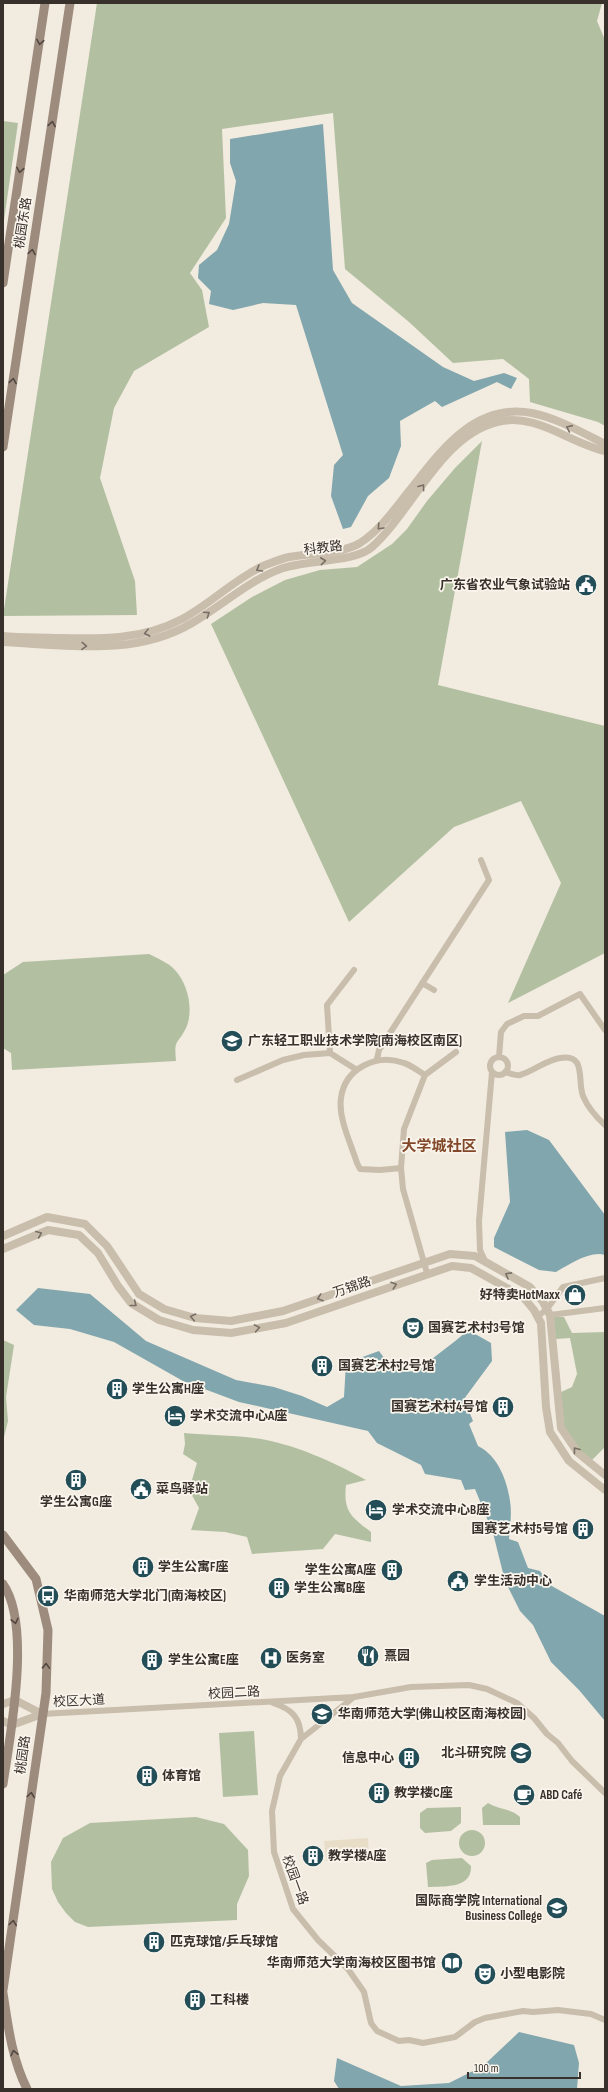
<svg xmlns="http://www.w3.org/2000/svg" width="608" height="2092" font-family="'Sofia Sans Condensed','Noto Sans SC',sans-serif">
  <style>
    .green { fill: #b2c0a1 }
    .plaza { fill: #e8dec8 }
    .water { fill: #81a6ad }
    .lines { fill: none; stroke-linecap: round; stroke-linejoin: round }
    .minor { stroke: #c9bdac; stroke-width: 6 }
    .tertiary { stroke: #c9bdac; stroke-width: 8 }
    .secondary { stroke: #9d8c7e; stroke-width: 9 }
    .oneway { stroke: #514740 }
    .oneway2 { stroke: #796f65 }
    .labels { text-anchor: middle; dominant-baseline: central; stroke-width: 3.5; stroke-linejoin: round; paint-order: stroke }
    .street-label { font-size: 13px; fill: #38302b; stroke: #f9f5ec }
    .poi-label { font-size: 13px; font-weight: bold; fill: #38302b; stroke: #f9f5ec; text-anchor: start }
    .quarter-label { font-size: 15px; font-weight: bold; fill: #824829; stroke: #f9f5ec }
  </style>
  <rect width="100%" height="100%" fill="#f2ebe0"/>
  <path class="green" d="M97,3h505l-5,18 8,19v386l-7,-4 -68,-20 -1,-23 -26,-20 -50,4 -44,-41 -64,-53 -12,-156 -111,16 4,89 -36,55 12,17 7,37 -75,44 -20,37 -14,70 35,103 2,34 -134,1z
    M3,121l15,2 -15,104z
    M482,441l-44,244 167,41v227l-97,50 53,-120 -40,-82 -67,26 -105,95 -138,-298 41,-27 33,-17 35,-10 37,-3 35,-23 15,-15 20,-28 28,-33z
    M149,954c8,4 20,9 26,16 13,14 19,40 11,58 -9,18 -12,10 -10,33l-164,9 -1,-17 -8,-5v-73l20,-13z
    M553,1317h11l8,16 33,-1v115l-14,14 -11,-9 -17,-25 -4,-34 13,-6 5,-13 -7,-36 -14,1z
    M3,1340l11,5 -8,52 2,24 -5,20z
    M184,1433c23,2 47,2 70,5 39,5 79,24 112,42l-20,5c-3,26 5,32 25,47v10l-36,-8 -12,15 -71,5 -5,-17 -22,-5 -34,-2 8,-22 -10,-18 8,-27 -14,-9 2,-10z
    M254,1731l4,64 -35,2 -4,-64z
    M488,1803c11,7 23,5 32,14v8h-37l-1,-17z
    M461,1807v16l-10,8 -26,2 -5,-5v-15l7,-5z
    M196,1817l28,7 24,26 1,26 -12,28v16l-149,7 -13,-5 -9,-9 -8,-11 -6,-13 -1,-27 12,-24 27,-15z
    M459 1843a13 13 0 1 1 26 0a13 13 0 1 1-26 0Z
    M462,1858l9,8c1,23 -27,20 -43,21l-2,-24 6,-3z"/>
  <path class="plaza" d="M368,1838l1,21 -43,2 -2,-20z"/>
  <path class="water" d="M323,124l10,146 19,33 91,64 31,14 30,-8 13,5 -6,11 -14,-7 -55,25 -7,-6 -35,20 1,25 -12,32 -21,18 -17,31 -8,2 -12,-33 3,-31 9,-10 -47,-150 -33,-2 -30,7 -24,-6 2,-13 -13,-13 1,-13 18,-15 12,-26 7,-43 -6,-18v-24z
    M527,1130l22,10 56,75v40c-14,-5 -37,10 -49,17l-17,-2 -45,-23v-9l16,-36 -5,-70z
    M38,1288l52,6 56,47 90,39 38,7 28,9 25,11 17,-10 2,-34 33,-12 14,19 25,2c15,-16 34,-27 50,-42l23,13 1,18 -28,38 9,22 -4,3 9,22c20,10 29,34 32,55 2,12 0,26 -1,38l9,3 10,26 12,3 10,14 55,31v105l-26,-31 -28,-28 -18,-37 -13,-14 -15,-30 -12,-48 -18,-44 -10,1 -4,-10 -36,-6 -4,-9 -44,-22 -9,-12 -129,-29 -56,-21 -69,-39 -44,-13 -36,-4 -18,-15z
    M519,2032l55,13 5,18 -2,26h-238l-5,-8 3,-23 64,28 48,-3 34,-17z"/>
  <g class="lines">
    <path class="minor" d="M422,983l12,7
      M330,1053l-3,-48 27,-35
      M499,1057l2,-25 6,-8 17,-8h14l42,-22 25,36
      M490 1066a9 9 0 1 1 18 0a9 9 0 1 1-18 0Z
      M377,1059l2,-9 110,-170 -8,-20
      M505,1072c4,1 11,4 15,3 14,-4 26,-15 40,-17 27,-5 17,23 23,38 5,12 12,20 22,29
      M237,1080l46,-20 21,-5 26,-2 27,17
      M401,1168l-21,2 -20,-1 -3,-6c-6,-19 -19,-45 -16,-65 4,-30 36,-45 63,-35 7,2 14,8 21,12
      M486,1263l-6,-13 -1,-29 13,-149
      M427,1273l-24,-84 -2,-21 3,-39 21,-54 31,-23
      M550,1315l55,-7
      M538,1316l9,-7 16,-22 42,-9
      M354,1697l-53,42 -21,37 -8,35 2,41 19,57 25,31 30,29 16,23 7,31 6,8 22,10 10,-1 14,3 32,-6 20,-15 10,-4 38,-7 10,1 25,-2 33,4 14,6
      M273,1703c19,6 28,15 28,36
      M42,1714l312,-17 57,-10 58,-2 18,4 30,14 17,15 13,16 11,9 14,18 33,32"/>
    <path class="tertiary" d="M3,636c18,2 37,1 55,2 43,1 85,2 124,-19 27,-14 54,-41 81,-53 8,-3 17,-7 26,-9 20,-4 53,-3 71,-14 20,-13 34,-33 49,-52 31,-39 65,-89 123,-78 25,5 51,20 73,31
      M3,642c63,3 132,15 189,-19 31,-18 57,-43 91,-55 24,-8 73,-6 89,-21 41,-37 69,-111 125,-125 39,-10 72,21 108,29
      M3,1236l44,-19 38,7 22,22 32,48 25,15 31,9 36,3 52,-10 167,-57 25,2 55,31 13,15 7,13 11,113 17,25 27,22
      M3,1249l45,-19 31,5 19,18 20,33 13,17 28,17 34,10 38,3 55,-10 166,-57 19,2 52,29 11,13 7,13 5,84 4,25 19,29 36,29
      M3,1704l12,-4 27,14
      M3,1721l9,4 30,-11"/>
    <path class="secondary" d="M3,283l42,-280
      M3,447l67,-444
      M3,1535l33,44 12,51 -2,63 -43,297
      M3,1584c29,41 7,152 0,200
      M3,1993c5,33 9,66 24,96"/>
  </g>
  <defs><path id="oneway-chevron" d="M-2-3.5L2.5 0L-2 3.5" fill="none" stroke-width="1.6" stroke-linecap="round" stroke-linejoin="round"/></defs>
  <g class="oneway">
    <use href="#oneway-chevron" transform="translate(40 42) rotate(99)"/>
    <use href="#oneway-chevron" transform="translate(52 124) rotate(-81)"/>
    <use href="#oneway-chevron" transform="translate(20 170) rotate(99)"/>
    <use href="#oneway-chevron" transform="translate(32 252) rotate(-81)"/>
    <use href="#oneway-chevron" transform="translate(13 381) rotate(-81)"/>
    <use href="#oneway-chevron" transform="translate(15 1621) rotate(77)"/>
    <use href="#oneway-chevron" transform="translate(46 1666) rotate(-88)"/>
    <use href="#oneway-chevron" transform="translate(31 1795) rotate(-82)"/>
    <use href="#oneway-chevron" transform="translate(13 1923) rotate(-82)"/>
    <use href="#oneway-chevron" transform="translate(14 2053) rotate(-103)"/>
  </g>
  <g class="oneway2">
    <use href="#oneway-chevron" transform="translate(569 428) rotate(-156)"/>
    <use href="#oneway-chevron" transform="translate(422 487) rotate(-53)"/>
    <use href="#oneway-chevron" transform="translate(380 527) rotate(133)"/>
    <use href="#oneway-chevron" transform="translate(323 561) rotate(-6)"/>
    <use href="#oneway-chevron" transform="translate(259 569) rotate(150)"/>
    <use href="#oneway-chevron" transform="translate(207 614) rotate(-34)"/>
    <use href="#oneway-chevron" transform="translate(147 633) rotate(166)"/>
    <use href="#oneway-chevron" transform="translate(84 646) rotate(3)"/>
    <use href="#oneway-chevron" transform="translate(39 1234) rotate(-23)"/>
    <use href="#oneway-chevron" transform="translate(508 1275) rotate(-151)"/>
    <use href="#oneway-chevron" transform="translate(394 1285) rotate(-19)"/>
    <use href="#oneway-chevron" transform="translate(320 1298) rotate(161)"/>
    <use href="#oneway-chevron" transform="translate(134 1304) rotate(38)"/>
    <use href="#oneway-chevron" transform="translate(193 1317) rotate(-168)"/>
    <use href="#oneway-chevron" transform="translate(257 1328) rotate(-10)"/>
    <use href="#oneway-chevron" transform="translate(576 1450) rotate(-127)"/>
  </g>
  <defs>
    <g id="civic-disc" transform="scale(1.15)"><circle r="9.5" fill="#234e57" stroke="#f9f5ec"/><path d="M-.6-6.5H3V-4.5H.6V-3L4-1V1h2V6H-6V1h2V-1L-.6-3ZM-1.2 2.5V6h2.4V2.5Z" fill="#fff"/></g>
    <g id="university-disc" transform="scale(1.15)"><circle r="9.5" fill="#234e57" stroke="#f9f5ec"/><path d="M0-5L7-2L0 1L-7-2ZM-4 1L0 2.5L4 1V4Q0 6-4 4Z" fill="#fff"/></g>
    <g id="shop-disc" transform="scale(1.15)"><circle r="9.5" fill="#234e57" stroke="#f9f5ec"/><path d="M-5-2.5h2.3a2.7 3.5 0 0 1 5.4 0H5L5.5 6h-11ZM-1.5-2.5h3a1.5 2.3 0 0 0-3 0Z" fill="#fff"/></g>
    <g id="theatre-disc" transform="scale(1.15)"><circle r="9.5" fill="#234e57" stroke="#f9f5ec"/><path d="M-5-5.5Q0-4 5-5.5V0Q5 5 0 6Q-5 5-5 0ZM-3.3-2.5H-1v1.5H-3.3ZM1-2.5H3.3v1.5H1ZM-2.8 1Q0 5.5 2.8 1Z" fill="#fff"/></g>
    <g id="building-disc" transform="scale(1.15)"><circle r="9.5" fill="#234e57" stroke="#f9f5ec"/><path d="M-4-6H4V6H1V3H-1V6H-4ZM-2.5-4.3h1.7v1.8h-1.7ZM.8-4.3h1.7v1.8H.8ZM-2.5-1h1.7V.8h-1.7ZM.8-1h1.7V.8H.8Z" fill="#fff"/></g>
    <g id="hotel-disc" transform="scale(1.15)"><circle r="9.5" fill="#234e57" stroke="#f9f5ec"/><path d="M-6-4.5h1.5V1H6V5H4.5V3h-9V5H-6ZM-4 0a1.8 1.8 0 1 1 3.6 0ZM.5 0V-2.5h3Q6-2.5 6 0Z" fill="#fff"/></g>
    <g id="bus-disc" transform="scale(1.15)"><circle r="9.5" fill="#234e57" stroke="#f9f5ec"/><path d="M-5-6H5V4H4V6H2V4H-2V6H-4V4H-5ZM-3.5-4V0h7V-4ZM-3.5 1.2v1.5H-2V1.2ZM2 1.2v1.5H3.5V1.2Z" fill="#fff"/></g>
    <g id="restaurant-disc" transform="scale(1.15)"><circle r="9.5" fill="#234e57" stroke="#f9f5ec"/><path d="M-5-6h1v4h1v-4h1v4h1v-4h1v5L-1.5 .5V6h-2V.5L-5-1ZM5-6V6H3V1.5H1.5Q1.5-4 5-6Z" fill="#fff"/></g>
    <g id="hospital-disc" transform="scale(1.15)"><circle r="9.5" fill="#234e57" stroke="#f9f5ec"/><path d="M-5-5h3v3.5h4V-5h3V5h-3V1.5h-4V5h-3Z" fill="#fff"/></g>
    <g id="cafe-disc" transform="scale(1.15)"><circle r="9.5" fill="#234e57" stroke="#f9f5ec"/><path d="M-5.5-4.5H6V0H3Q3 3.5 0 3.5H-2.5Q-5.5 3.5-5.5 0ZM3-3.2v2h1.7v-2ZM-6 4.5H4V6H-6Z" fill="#fff"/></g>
    <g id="library-disc" transform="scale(1.15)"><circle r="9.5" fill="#234e57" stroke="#f9f5ec"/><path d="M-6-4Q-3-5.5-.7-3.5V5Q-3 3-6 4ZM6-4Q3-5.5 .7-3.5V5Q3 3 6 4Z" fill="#fff"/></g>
  </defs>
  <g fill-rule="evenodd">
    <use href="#civic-disc" x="586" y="585"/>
    <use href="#university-disc" x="232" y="1041"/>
    <use href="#shop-disc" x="575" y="1295"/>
    <use href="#theatre-disc" x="413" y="1328"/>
    <use href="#building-disc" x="322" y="1366"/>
    <use href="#building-disc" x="117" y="1389"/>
    <use href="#building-disc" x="503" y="1407"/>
    <use href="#hotel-disc" x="175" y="1416"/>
    <use href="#building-disc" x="76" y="1480"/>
    <use href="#civic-disc" x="141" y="1489"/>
    <use href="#hotel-disc" x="376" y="1510"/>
    <use href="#building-disc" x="583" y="1529"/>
    <use href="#building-disc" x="143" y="1567"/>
    <use href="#building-disc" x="392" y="1570"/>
    <use href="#civic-disc" x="458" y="1581"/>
    <use href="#building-disc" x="279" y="1588"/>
    <use href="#bus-disc" x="48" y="1596"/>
    <use href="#restaurant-disc" x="368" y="1656"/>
    <use href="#hospital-disc" x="271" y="1658"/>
    <use href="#building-disc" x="152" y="1660"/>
    <use href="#university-disc" x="322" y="1714"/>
    <use href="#university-disc" x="521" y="1753"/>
    <use href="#building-disc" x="409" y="1758"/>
    <use href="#building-disc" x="147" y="1776"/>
    <use href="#building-disc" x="379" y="1793"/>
    <use href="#cafe-disc" x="524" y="1795"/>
    <use href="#building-disc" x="313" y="1856"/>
    <use href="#university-disc" x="557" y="1908"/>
    <use href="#building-disc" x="154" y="1942"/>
    <use href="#library-disc" x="452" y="1963"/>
    <use href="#theatre-disc" x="485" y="1974"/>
    <use href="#building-disc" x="195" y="2000"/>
  </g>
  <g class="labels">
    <g class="street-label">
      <text transform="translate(23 223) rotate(-81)">桃园东路</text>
      <text transform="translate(323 548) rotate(-7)">科教路</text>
      <text transform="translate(352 1287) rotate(-19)">万锦路</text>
      <text transform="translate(234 1693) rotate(-3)">校园二路</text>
      <text transform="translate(79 1701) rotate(-3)">校区大道</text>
      <text transform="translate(23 1755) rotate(-82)">桃园路</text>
      <text transform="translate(295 1880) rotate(70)">校园一路</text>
    </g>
    <g class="poi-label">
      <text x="570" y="585" text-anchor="end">广东省农业气象试验站</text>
      <text x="248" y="1041">广东轻工职业技术学院(南海校区南区)</text>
      <text x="560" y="1295" text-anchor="end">好特卖HotMaxx</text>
      <text x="428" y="1328">国赛艺术村3号馆</text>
      <text x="338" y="1366">国赛艺术村2号馆</text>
      <text x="132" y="1389">学生公寓H座</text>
      <text x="488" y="1407" text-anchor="end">国赛艺术村4号馆</text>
      <text x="190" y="1416">学术交流中心A座</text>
      <text x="156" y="1489">菜鸟驿站</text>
      <text x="76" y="1502" text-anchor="middle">学生公寓G座</text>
      <text x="392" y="1510">学术交流中心B座</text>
      <text x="568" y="1529" text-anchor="end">国赛艺术村5号馆</text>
      <text x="158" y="1567">学生公寓F座</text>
      <text x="376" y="1570" text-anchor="end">学生公寓A座</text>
      <text x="474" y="1581">学生活动中心</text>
      <text x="294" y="1588">学生公寓B座</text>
      <text x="64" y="1596">华南师范大学北门(南海校区)</text>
      <text x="384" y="1656">熹园</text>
      <text x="286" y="1658">医务室</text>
      <text x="168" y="1660">学生公寓E座</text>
      <text x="338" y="1714">华南师范大学(佛山校区南海校园)</text>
      <text x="506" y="1753" text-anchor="end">北斗研究院</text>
      <text x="394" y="1758" text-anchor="end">信息中心</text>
      <text x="162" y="1776">体育馆</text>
      <text x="394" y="1793">教学楼C座</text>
      <text x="540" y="1795">ABD Café</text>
      <text x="328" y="1856">教学楼A座</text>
      <text x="542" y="1901" text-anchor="end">国际商学院 International<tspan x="542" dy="15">Business College</tspan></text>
      <text x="170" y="1942">匹克球馆/乒乓球馆</text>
      <text x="436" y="1963" text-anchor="end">华南师范大学南海校区图书馆</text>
      <text x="500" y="1974">小型电影院</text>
      <text x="210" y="2000">工科楼</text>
    </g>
    <g class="quarter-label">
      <text x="439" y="1146">大学城社区</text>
    </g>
  </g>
  <rect width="608" height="2092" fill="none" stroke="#38302b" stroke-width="8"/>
  <path d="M468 2072v6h112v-6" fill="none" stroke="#38302b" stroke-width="2"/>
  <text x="474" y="2072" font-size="12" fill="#38302b" stroke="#f9f5ec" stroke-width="3" paint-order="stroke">100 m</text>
</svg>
